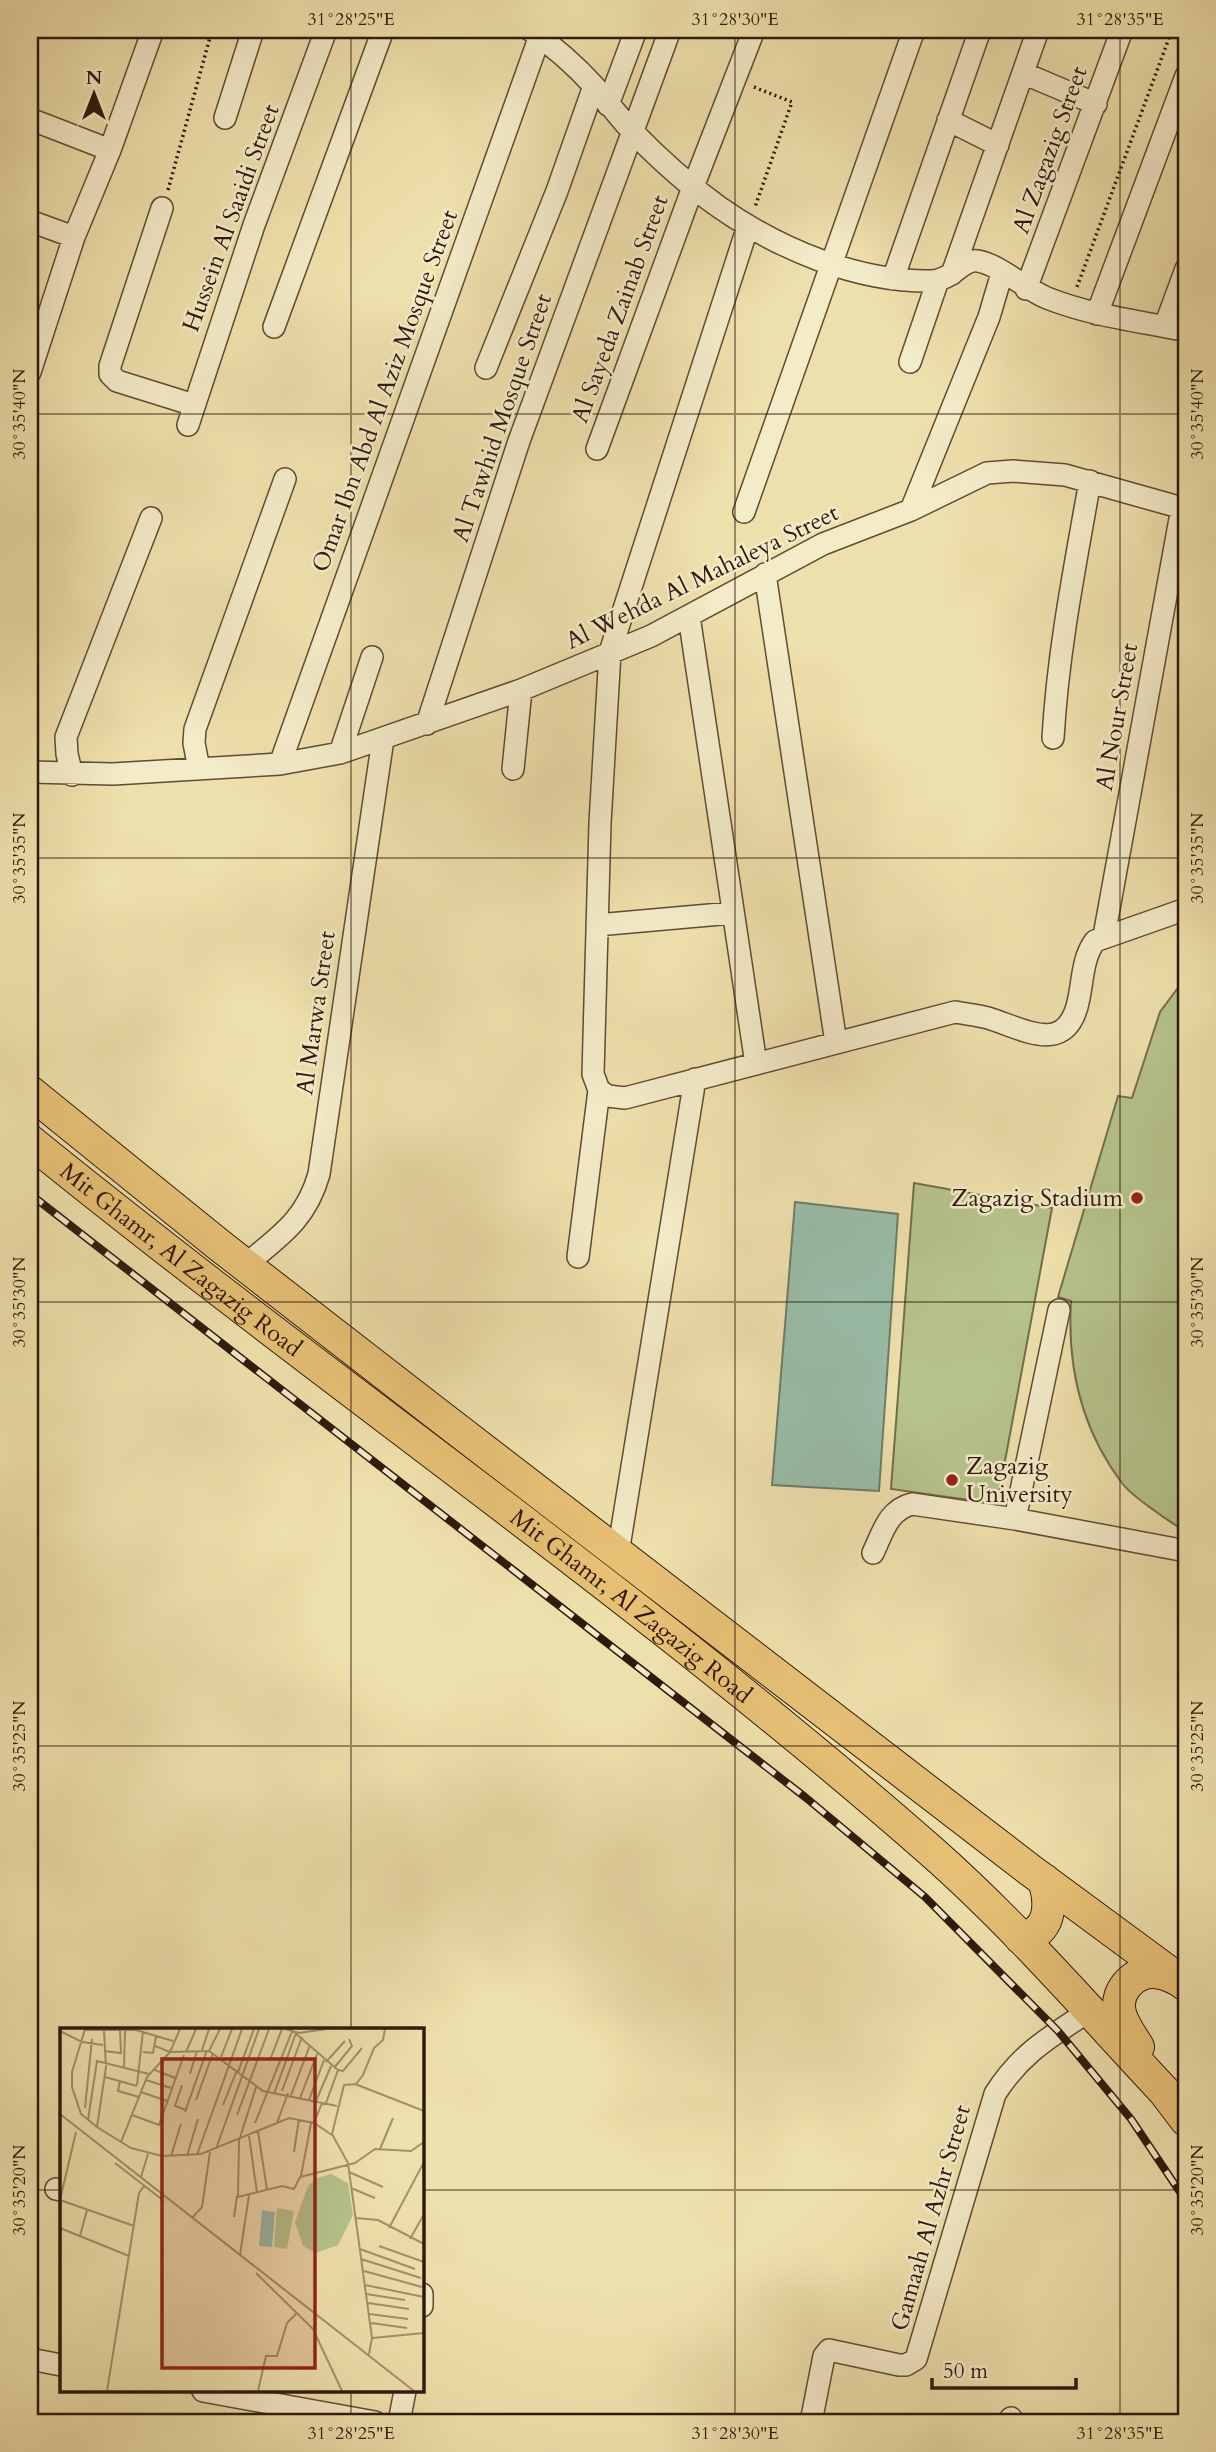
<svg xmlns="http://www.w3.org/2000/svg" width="1216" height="2452" font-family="Cardo,serif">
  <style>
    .green { fill: #b6c38b; stroke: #726e4c; stroke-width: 2 }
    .water { fill: #99bda8; stroke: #6e7c6a; stroke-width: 2 }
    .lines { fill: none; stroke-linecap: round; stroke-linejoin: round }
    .minor-casing { stroke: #5e4c34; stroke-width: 24 }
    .highway-casing { stroke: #2e1a0c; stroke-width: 34 }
    .path { stroke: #2e1a0c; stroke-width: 3.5; stroke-dasharray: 2 3.5; stroke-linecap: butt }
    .minor { stroke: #f4ebc9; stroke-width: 21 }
    .highway { stroke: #e7c076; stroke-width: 32 }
    .rail-casing { stroke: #2e1a0c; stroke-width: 8 }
    .rail { stroke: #f4ebc9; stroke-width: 5; stroke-dasharray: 16; stroke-linecap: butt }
    .ticks { fill: none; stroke: #2e1a0c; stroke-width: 2; stroke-opacity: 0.45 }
    .poi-dot { fill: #8f2418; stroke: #f4ebc9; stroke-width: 2.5 }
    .labels { text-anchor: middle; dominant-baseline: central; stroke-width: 5; stroke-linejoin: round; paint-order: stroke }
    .street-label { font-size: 24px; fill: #2e1a0c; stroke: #f4ebc9 }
    .poi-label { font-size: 24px; fill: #2e1a0c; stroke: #f4ebc9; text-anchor: end }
    .inset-road { fill: none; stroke: #a1916c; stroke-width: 2 }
    .view { fill: #8f2418; fill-opacity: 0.15; stroke: #8f2418; stroke-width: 3.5 }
    .inset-edge { fill: none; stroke: #2e1a0c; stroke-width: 3.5 }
    .neatline { fill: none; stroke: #2e1a0c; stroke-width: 2.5 }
    .ticks-label { font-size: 18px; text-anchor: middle; fill: #2e1a0c }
  </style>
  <rect width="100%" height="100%" fill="#eee0ac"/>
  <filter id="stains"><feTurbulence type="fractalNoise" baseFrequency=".00286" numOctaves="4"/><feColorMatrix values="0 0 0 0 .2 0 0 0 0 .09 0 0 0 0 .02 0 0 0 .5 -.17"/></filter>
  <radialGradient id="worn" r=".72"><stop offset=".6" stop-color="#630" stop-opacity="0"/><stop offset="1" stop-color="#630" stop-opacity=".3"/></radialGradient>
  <path class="green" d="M1186,977v554c-9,-4 -18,-11 -27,-17 -12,-9 -28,-19 -37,-31 -40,-53 -55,-116 -51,-182l-13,-4 60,-201 14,2 28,-86z
    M914,1183l138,25 -55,296 -106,-15z"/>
  <path class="water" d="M795,1202l103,12 -19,277 -107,-6z"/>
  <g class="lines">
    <g class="minor-casing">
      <path id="minor" d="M530,30c23,16 45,35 64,56 13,15 24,30 37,44 27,28 57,55 88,77 60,42 138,75 212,74 23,-1 31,-23 47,-20 22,4 47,28 69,37 45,18 93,23 139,33
        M1023,73l73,31
        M608,105l28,-75
        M225,118l28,-88
        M30,119l80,31
        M948,120l50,25
        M162,208l-52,158v8l7,7 77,24
        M30,221l44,16
        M748,226l-138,426 -10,171 -7,251 6,16 9,6 17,2 330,-86c11,2 23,3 33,6 36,11 80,40 91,-20 4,-20 4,-41 16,-57l91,-32
        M952,274l86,-244
        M893,279l87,-249
        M1026,289l96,-259
        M1097,314l89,-238
        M1165,326l21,-57
        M274,327l109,-297
        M910,362l28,-82
        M486,368l71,-177 37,-105
        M30,372l44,-135 36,-87 43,-120
        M188,425l66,-200 72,-195
        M597,449l96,-262 61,-157
        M911,510l78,-193 13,-44
        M744,512l170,-482
        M765,574l71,469
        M689,616l67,448
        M427,724l92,-283 151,-411
        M1053,738c5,-87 22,-172 37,-257
        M340,753l32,-96
        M280,764l262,-734
        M199,769l-5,-26 1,-14 90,-250
        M513,769l8,-79
        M30,772l83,2 167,-10 60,-11 181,-63 130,-54 172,-92 88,-34 76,-37 26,-2 52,4 121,34
        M72,775l-5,-21 -1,-17 85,-219
        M597,925l135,-12
        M1104,936l78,-428
        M578,1257l21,-167
        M245,1265c35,-29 61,-45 74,-91l64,-435
        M1015,1519l44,-209
        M618,1553l77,-474
        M873,1553c10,-21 15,-43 39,-49l103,15 171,32
        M56,2189l5,1
        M422,2294v12
        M30,2359l31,6
        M203,2391l172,31
        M399,2422l6,-31
        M811,2422l13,-66 5,-6 70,15h7l10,-6 79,-265c26,-41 55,-57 94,-83
        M1010,2422l1,-4"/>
    </g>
    <g class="highway-casing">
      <g id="highway">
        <path d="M30,1092l189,153 214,166 597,459 156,115"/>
        <path id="s1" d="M30,1141c297,241 613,457 901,710 84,74 157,159 233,240l22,29"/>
        <path d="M1021,1938c30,-5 31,-33 23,-58"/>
        <path d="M1138,2047c-7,-12 -18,-25 -19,-39 -1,-19 15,-36 34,-36 9,0 18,4 26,8"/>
      </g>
    </g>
    <path class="path" d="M754,87l38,15 -37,105
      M168,190l44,-160
      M1077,287l95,-257"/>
    <use href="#minor" class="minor"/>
    <use href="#highway" class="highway"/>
    <g class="rail-casing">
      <path id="rail" d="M30,1194l775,603 120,100 133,134 73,88 55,82"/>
    </g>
    <use href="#rail" class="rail"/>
  </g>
  <path class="ticks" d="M351,30v2000M735,30v2392M1120,30v2392M30,414h1156M30,858h1156M30,1302h1156M30,1746h1156M30,2190h31M422,2190h764M351,2391v31"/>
  <g class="poi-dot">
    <circle cx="1137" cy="1198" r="7"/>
    <circle cx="952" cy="1480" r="7"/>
  </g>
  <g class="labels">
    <g class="street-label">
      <text transform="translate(1050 150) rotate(-70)">Al Zagazig Street</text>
      <text transform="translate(231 218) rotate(-70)">Hussein Al Saaidi Street</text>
      <text transform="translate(620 309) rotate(-70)">Al Sayeda Zainab Street</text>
      <text transform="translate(385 391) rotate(-70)">Omar Ibn Abd Al Aziz Mosque Street</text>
      <text transform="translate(502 418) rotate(-71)">Al Tawhid Mosque Street</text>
      <text transform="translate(702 577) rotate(-26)">Al Wehda Al Mahaleya Street</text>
      <text transform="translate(1117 717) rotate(-80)">Al Nour Street</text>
      <text transform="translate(316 1013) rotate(-82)">Al Marwa Street</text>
      <text stroke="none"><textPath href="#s1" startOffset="192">Mit Ghamr, Al Zagazig Road</textPath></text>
      <text stroke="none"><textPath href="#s1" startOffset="760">Mit Ghamr, Al Zagazig Road</textPath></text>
      <text transform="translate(931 2218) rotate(-74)">Gamaah Al Azhr Street</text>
    </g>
    <g class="poi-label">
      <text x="1123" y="1198">Zagazig Stadium</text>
      <text x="966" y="1466" text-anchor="start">Zagazig<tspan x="966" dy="28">University</tspan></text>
    </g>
  </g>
  <g transform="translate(60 2028)">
    <rect width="364" height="364" fill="#eee0ac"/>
    <path d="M271,146l17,9 5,32 -15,30 -22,8 -13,-7 -8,-24 13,-36 9,-8zM217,180l17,3 -7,38 -13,-2z" fill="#b6c38b"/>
    <path d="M202,182l13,2 -3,35 -13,-1z" fill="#99bda8"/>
    <path class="inset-road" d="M25,1l-13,43v15l9,27 16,13M225,1l14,4 27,-4M25,2h51l37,11M44,2l2,37 -9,60 34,21 31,8 39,-2 88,-36 25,5 18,12M0,3l22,11 21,3M235,5l43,37M95,18l15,6 10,-23M142,22l7,-21M44,23l17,2 -1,-22M149,23l11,-22M83,24l10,1 3,-17M126,24l10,-23M161,29l11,-28M210,32l12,-31M266,34l19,-21M64,40l1,-37M274,40l18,-22 -3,-7M95,42l20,8M278,42l5,1 19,-23M178,44l16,-43M130,46l7,-23M45,49l32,9M86,52l25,8M60,53l-2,10 21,6M295,56l69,27M77,57l6,-54M122,57l-7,21 11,4M196,59l-17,54 -1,56 44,-11 12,3 6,-12 55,-14 20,-14 36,2 13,-9M222,63l20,-54M81,64l26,9M214,66l22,-61M231,67l19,-50M240,70l17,-44M136,72l17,-47M249,72l15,-40M256,73l15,-35M266,75l12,-33M163,77l14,-35M25,80l7,-69M125,84l22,-62M0,86l354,277M72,87l27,10 25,-70M177,87l32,-86M28,92l9,-59 52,13M195,95l38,-94M217,95l11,-30M254,95l8,-20M198,103l9,59M189,108l8,57M61,114l26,-65 23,-25 39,-1 54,40 74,15M156,121l43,-120M320,121l13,-31M234,124l5,-33M137,127l45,-126M111,128l10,-32M127,128l11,-37M55,135l49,38M289,144l34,15M241,148l10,-53M81,149l7,-23M291,160l24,10M0,172l74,26M0,172l16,-68M174,189l3,-21M132,190l10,-11 8,-55M295,190l23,2 46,24M0,200l69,28M329,200l35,-66M20,208l7,-26M350,211l13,-23M319,218l45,16M300,221l55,20M180,227l9,-60M301,231l60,19M304,243l58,16M196,245l57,56 29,62M305,257l59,12M306,266l39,6M308,275l41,6M309,286l39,5M311,295l36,5M312,310l52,-5M309,326l3,-16 -24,-175 -16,-29 12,-49 12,-1 7,-9 11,-27 9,-8 2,-11M47,363l32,-198 5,-7M198,363l8,-35h11l10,-33 9,-9"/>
    <path class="view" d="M102,31h153v309h-153z"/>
    <rect width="364" height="364" class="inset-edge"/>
  </g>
  <rect width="1216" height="2452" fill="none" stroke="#eee0ac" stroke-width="77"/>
  <g transform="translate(94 94)" stroke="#f4ebc9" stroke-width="5" paint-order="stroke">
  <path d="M0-5L12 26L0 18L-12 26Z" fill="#2e1a0c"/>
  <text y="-10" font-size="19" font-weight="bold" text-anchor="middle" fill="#2e1a0c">N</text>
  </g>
  <path d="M932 2378v10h144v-10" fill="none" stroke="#2e1a0c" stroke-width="3.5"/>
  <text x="943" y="2378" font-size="21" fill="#2e1a0c" stroke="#f4ebc9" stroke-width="5" paint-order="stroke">50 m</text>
  <rect x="38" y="38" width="1140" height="2376" class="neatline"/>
  <g class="ticks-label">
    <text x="351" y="25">31°28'25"E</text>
    <text x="735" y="25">31°28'30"E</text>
    <text x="1120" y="25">31°28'35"E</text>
    <text transform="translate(19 414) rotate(-90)" y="6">30°35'40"N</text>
    <text transform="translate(1197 414) rotate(-90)" y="6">30°35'40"N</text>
    <text transform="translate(19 858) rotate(-90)" y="6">30°35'35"N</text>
    <text transform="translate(1197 858) rotate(-90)" y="6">30°35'35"N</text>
    <text transform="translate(19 1302) rotate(-90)" y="6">30°35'30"N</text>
    <text transform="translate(1197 1302) rotate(-90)" y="6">30°35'30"N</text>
    <text transform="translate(19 1746) rotate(-90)" y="6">30°35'25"N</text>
    <text transform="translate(1197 1746) rotate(-90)" y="6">30°35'25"N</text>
    <text transform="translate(19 2190) rotate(-90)" y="6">30°35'20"N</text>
    <text transform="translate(1197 2190) rotate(-90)" y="6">30°35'20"N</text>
    <text x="351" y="2439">31°28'25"E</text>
    <text x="735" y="2439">31°28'30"E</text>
    <text x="1120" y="2439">31°28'35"E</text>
  </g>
  <rect width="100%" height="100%" filter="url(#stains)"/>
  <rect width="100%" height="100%" fill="url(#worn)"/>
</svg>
